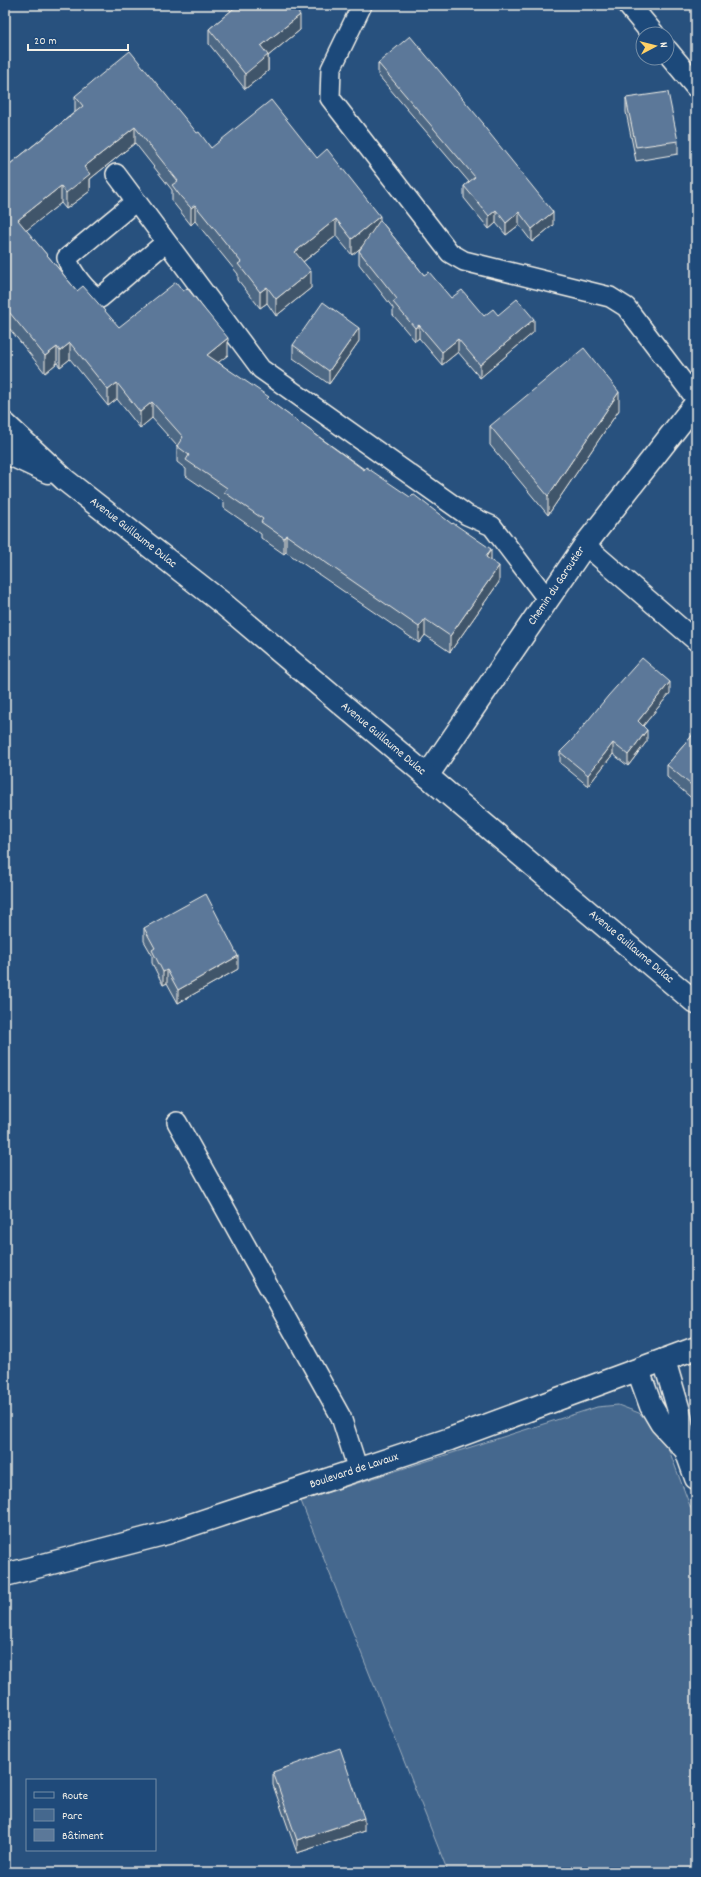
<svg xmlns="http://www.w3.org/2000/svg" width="701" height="1877" font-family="Dekko,sans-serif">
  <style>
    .green { fill: #45688e; stroke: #9cacbb }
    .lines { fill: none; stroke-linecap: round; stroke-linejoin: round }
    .lane-casing { stroke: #f4f1e8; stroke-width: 22 }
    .street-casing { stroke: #f4f1e8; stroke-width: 25 }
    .secondary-casing { stroke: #f4f1e8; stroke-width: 25 }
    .lane { stroke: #1f4a7a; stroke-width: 19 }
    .street { stroke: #1f4a7a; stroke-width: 22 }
    .secondary { stroke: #1f4a7a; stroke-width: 22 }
    .wall { fill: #4e6784; stroke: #f4f1e8 }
    .shaded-wall { fill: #40546b; stroke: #f4f1e8 }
    .building { fill: #5b7899; stroke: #f4f1e8 }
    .labels { text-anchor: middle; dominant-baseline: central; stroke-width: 3; stroke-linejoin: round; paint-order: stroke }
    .street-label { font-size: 12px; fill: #f4f1e8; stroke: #1f4a7a }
  </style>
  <rect width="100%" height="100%" fill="#28517e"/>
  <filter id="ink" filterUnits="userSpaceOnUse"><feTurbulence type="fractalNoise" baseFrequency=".025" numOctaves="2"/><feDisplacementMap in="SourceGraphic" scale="8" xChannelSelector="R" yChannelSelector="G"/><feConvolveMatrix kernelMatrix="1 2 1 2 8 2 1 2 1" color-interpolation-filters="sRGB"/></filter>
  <g filter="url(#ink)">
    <path class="green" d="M618,1405l21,8 24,21 33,88v350h-248l-147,-371 296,-94z"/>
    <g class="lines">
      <g class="lane-casing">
        <path id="lane" d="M362,5l-31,64 -1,29 120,155 14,8 146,36 16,10 70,92
          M116,174l145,195 206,146 25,11 56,74
          M136,201l-69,57c3,12 20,36 33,40l66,-56
          M585,545l111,96
          M177,1122l164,295 17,53"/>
      </g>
      <g class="street-casing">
        <path id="street" d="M629,5l24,29
          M667,51l29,35
          M427,776l158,-231 111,-142
          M638,1370l13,36 10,17 25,27 -7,-39 -15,-51
          M686,1450l10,28"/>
      </g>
      <g class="secondary-casing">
        <path id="secondary" d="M5,424l60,56 156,122 475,401
          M5,452l43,20
          M5,1575l162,-42 283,-94 246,-91"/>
      </g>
      <use href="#lane" class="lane"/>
      <use href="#street" class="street"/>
      <use href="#secondary" class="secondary"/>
    </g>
    <path class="wall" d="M229,5h64l7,25 -32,26v15l-23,18 -36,-45v-15l22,-18 -2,-2z
      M378,63l105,63 70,99 -21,17 -13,-17 -13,10 -10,-12 -7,6 -25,-31v-12l5,-4 -91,-107z
      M75,96l122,37 14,15 106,10 63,62 44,55 27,23 33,18 14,-1 36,17 -54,46 -22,-26 -16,13 -23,-27 -4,3 -22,-26v-7l-34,-44v-13l2,-4 -9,8 -16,-19 -33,26 8,26 -35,28 -9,-13 -7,5 -22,-28v-6l-43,-53 -4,4 -19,-24v-11l-37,-47 -45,36v12l-24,18 -5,-6 -35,27 51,61 42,36 109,28 -10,7 51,39 222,159 8,22 -49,70 -25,-17 -6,8 -133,-91 -2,2 -23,-16v-4l-37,-26v-6l-38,-26v-7l-9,-7v-16l-25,-28 -12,10 -23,-29 -9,7 -38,-47 -10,8 -3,-4 -12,10 -40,-50v-155l70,-56z
      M626,98l52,43v13l-42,7 -10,-49z
      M359,341l-30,43 -36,-26v-13z
      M619,410l-71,105 -58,-70v-19z
      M670,693l-27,33 4,15 -19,25 -15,-12 -25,32 -28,-23v-11z
      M696,731v71l-29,-25v-12z
      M144,928l94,41 -60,34 -11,-20 -4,2 -11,-22v-8l-8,-14z
      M273,1772l91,59 -67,22 -24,-68z"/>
    <path class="shaded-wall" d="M300,15v15l-32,26v15l-23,18v-15l16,-28z
      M135,127v16l-45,36v12l-24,18v-16l18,-26z
      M61,186v17l-43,34v-17z
      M195,205v16l-4,4v-17z
      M496,210v13l-7,6v-13z
      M519,212v13l-13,10v-12z
      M553,212v13l-21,17v-13z
      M380,216v16l-28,23v-16z
      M336,219v17l-41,32v-16z
      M311,271v17l-35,28v-17z
      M267,287v16l-7,5v-16z
      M534,319v13l-54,46v-13z
      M419,325v13l-4,3v-13z
      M359,328v13l-30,43v-13z
      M228,338v17l-21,16v-16z
      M458,339v13l-16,13v-13z
      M70,343v16l-10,8v-16z
      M57,347v16l-12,10v-17z
      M117,383v16l-9,7v-16z
      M619,392v18l-71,105v-19z
      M152,402v16l-12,10v-16z
      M286,535v17l-2,2v-16z
      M491,549v16l-5,-8z
      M499,566v16l-49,70v-16z
      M425,619v16l-6,8v-16z
      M670,682v11l-32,39v-11z
      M647,730v11l-19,25v-11z
      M613,743v11l-25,32v-11z
      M238,956v13l-60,34v-13z
      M167,970v13l-4,2v-13z
      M364,1818v13l-67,22v-13z"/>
    <path class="building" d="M238,5h55l7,10 -39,31 7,9 -23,19 -36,-45z
      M410,36l73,87 -1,1 71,88 -21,17 -13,-17 -13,11 -10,-13 -7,6 -25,-30 11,-9 -97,-114z
      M130,51l67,82 2,-1 12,16 60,-48 46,58 10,-9 53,67 -28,23 -16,-20 -41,33 16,19 -35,28 -9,-12 -7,5 -22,-28 3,-2 -46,-57 -4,3 -10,-11 -9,-12 6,-4 -43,-54 -51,40 6,7 -24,19 -5,-7 -43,34 59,71 6,-5 36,41 57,-45 7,9 4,-3 41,50 -21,17 62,42 -2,2 97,71 2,-3 44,30 3,-3 39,30 1,-1 38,26 -5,8 13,9 -49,70 -25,-17 -6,8 -133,-92 -2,3 -23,-16 2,-3 -39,-27 3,-4 -41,-28 3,-5 -12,-9 6,-9 -31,-35 -12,10 -23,-29 -9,7 -38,-47 -10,8 -3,-4 -12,9 -40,-49v-4l3,-3 -3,-4v-128l78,-62 -8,-10z
      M668,92l10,49 -42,6 -10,-49z
      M380,220l44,55 5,-3 22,26 11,-8 22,26 9,-7 5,6 19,-16 17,20 -54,46 -22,-26 -16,13 -23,-27 -4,3 -22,-26 4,-3 -38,-48z
      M323,302l36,26 -30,43 -36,-26z
      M584,348l35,44 -71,104 -58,-70z
      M642,658l28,24 -32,39 9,9 -19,25 -15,-12 -25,32 -28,-23 12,-12 36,-44z
      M696,731v58l-29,-24z
      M206,894l32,62 -60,34 -11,-20 -4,2 -11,-22 3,-2 -11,-20z
      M340,1748l24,70 -67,22 -24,-68z"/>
  </g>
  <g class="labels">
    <g class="street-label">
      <text transform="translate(133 533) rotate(38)">Avenue Guillaume Dulac</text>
      <text transform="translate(557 586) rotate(-56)">Chemin du Garoutier</text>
      <text transform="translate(383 739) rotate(40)">Avenue Guillaume Dulac</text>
      <text transform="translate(631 947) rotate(40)">Avenue Guillaume Dulac</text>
      <text transform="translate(354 1471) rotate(-18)">Boulevard de Lavaux</text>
    </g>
  </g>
  <rect width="701" height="1877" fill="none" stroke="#1f4a7a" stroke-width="20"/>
  <rect x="10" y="10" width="681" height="1857" fill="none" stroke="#f4f1e8" stroke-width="1.5" filter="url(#ink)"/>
  <rect x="26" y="1779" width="130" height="72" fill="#1f4a7a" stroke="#748da6"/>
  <rect x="34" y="1792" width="20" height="6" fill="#1f4a7a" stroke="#748da6"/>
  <text x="62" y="1799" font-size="12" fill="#f4f1e8">Route</text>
  <rect x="34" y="1809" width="20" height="12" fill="#45688e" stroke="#748da6"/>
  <text x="62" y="1819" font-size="12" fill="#f4f1e8">Parc</text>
  <rect x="34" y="1829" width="20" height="12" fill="#5b7899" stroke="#748da6"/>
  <text x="62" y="1839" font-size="12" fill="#f4f1e8">Bâtiment</text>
  <g transform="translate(655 46) rotate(83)"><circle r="19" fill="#1f4a7a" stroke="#748da6"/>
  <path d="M0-3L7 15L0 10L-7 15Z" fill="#ffd166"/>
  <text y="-6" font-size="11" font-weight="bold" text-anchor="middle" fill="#f4f1e8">N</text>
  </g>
  <path d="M28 44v6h100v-6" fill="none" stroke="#f4f1e8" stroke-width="2"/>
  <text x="34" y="44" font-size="12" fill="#f4f1e8" stroke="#1f4a7a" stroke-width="3" paint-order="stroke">20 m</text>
</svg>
